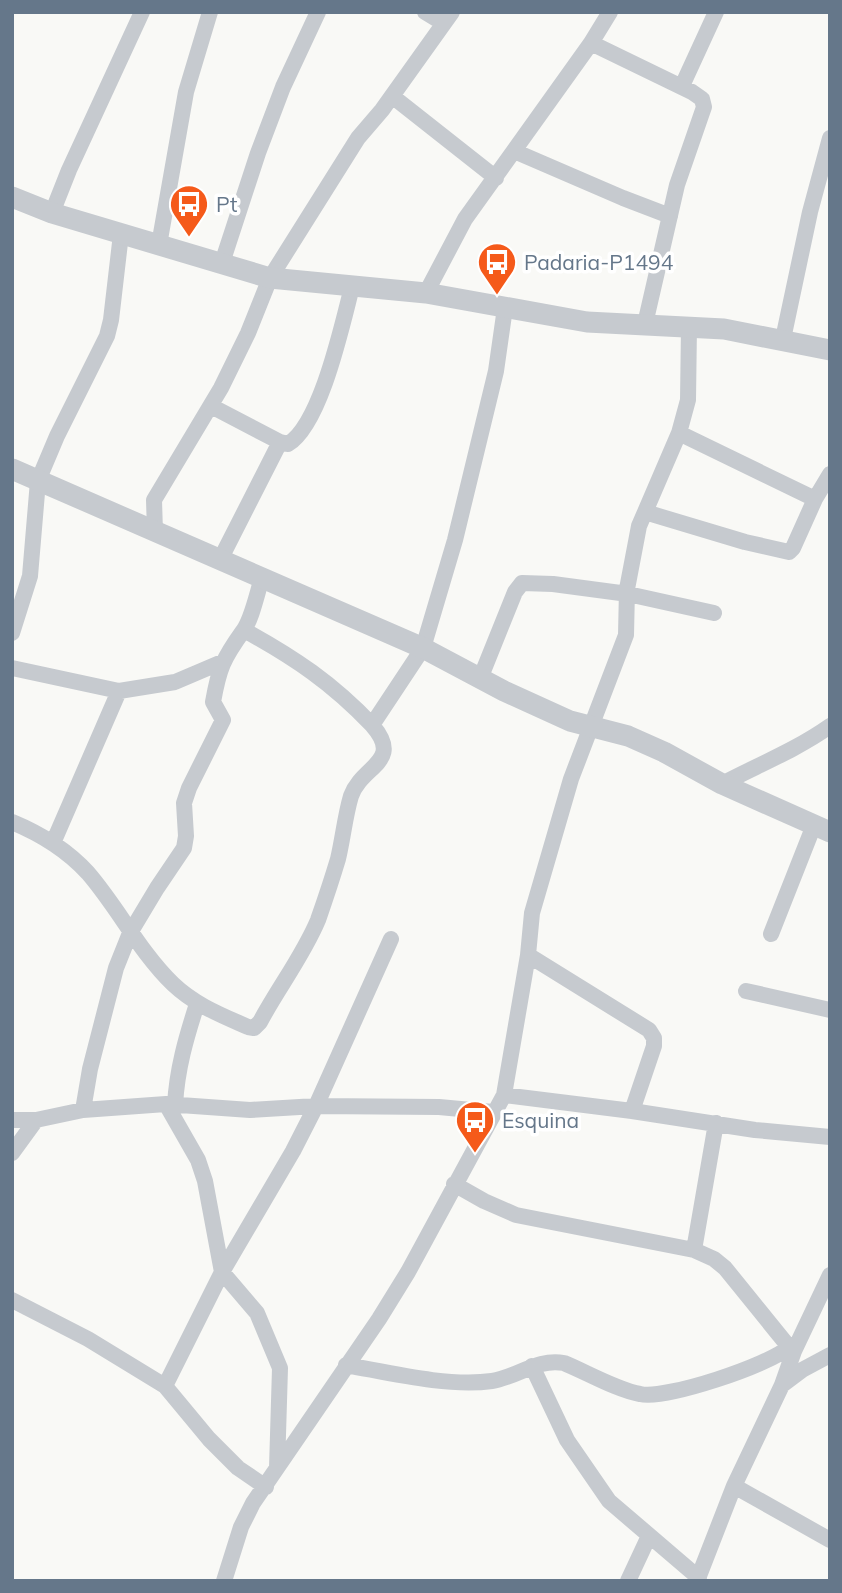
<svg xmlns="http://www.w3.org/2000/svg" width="842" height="1593" font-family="Mulish,sans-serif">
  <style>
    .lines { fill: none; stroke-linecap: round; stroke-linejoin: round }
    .minor { stroke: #c6cacf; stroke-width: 16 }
    .tertiary { stroke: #c6cacf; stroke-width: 21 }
    .labels { text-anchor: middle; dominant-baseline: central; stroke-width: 7; stroke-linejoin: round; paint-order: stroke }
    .poi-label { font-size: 21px; fill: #65778a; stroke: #fff; text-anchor: start }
  </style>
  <rect width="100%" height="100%" fill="#f9f9f6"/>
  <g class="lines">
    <path class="minor" d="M425,12l18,11
      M591,43l101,49 10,7 2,8 -27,78 -32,139
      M682,86l34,-74
      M392,96l104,82
      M514,151l109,47 47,18
      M52,213l17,-43 73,-158
      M159,245l27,-153 24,-80
      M222,263l36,-110 25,-66 35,-75
      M426,293l39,-74 126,-176 19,-31
      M783,339l27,-127 20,-74
      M211,406l69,36 8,2c33,-20 54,-119 64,-157
      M679,433l136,66
      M645,512l100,30 44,10 4,-4 22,-49 15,-25
      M155,532l-1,-32 67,-112 27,-55 22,-55 88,-140 24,-28 70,-98
      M220,560l60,-118
      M244,630c51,28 88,53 128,95
      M12,633l18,-57 8,-95 19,-45 50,-100 4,-16 10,-86
      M12,668l107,23 56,-9 47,-20
      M480,679l35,-87 7,-9 31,1 75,10 86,19
      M722,784c36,-19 74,-34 108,-58
      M12,822c29,12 55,28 76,51 31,36 51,78 85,111 22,21 48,31 75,43l6,1 6,-6c18,-34 43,-66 58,-102 7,-20 14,-41 20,-61 5,-21 7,-43 13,-63 11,-31 53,-34 21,-71l51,-77 32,-108 41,-169 9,-63
      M53,843l66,-152
      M771,934l43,-109
      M528,955l121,75 5,8v8l-22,65
      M746,991l84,19
      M504,1095l128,16 123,19 75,7
      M166,1104l32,56 7,21 17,91 35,41 23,55 -3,100
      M175,1105c2,-36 11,-67 22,-101
      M83,1110l7,-41 26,-101 14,-35 27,-45 27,-40 2,-12 -2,-33 5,-15 34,-68 -10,-18c6,-34 10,-43 30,-71 9,-12 14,-38 19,-53
      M12,1120h24l47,-10 83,-6 84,6 66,-4 123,1 54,5
      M716,1123l-22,127 20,9 11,9 64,79 5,4
      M12,1153l24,-33
      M454,1184l30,17 32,14 178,35
      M12,1300l76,39 77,47 44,53 29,29 28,19
      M346,1365c45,8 101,22 146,16 26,-4 45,-23 72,-18 22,9 53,27 76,31 25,6 130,-29 149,-47
      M532,1366l35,74 42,61 90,77
      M782,1385l20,-15 28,-15
      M165,1386l57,-114 71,-121 23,-45 75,-167
      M734,1486l96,54
      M224,1581l17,-54 12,-24 126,-184 29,-47 96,-177 24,-140 4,-42 39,-134 55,-144 1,-46 12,-63 40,-93 9,-33 1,-74
      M628,1581l21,-45
      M697,1581l37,-95 48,-101 12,-34 36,-76"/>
    <path class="tertiary" d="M12,197l40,16 218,65 156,15 161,29 137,7 106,21
      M12,469l411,179 81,43 66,30 58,15 36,16 58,32 108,48"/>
  </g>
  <defs>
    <g id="bus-pin" transform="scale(2.0125)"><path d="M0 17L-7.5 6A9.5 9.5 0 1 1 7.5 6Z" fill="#f55a1a" stroke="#fff"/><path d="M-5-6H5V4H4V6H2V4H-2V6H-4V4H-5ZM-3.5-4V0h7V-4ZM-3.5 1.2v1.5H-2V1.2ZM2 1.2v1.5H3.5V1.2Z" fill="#fff"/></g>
  </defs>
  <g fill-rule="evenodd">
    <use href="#bus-pin" x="189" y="204"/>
    <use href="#bus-pin" x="497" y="262"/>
    <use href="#bus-pin" x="475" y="1120"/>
  </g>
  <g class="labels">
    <g class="poi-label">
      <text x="216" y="204">Pt</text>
      <text x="524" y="262">Padaria-P1494</text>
      <text x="502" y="1120">Esquina</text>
    </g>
  </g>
  <rect width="842" height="1593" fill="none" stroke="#65778a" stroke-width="28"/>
</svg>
